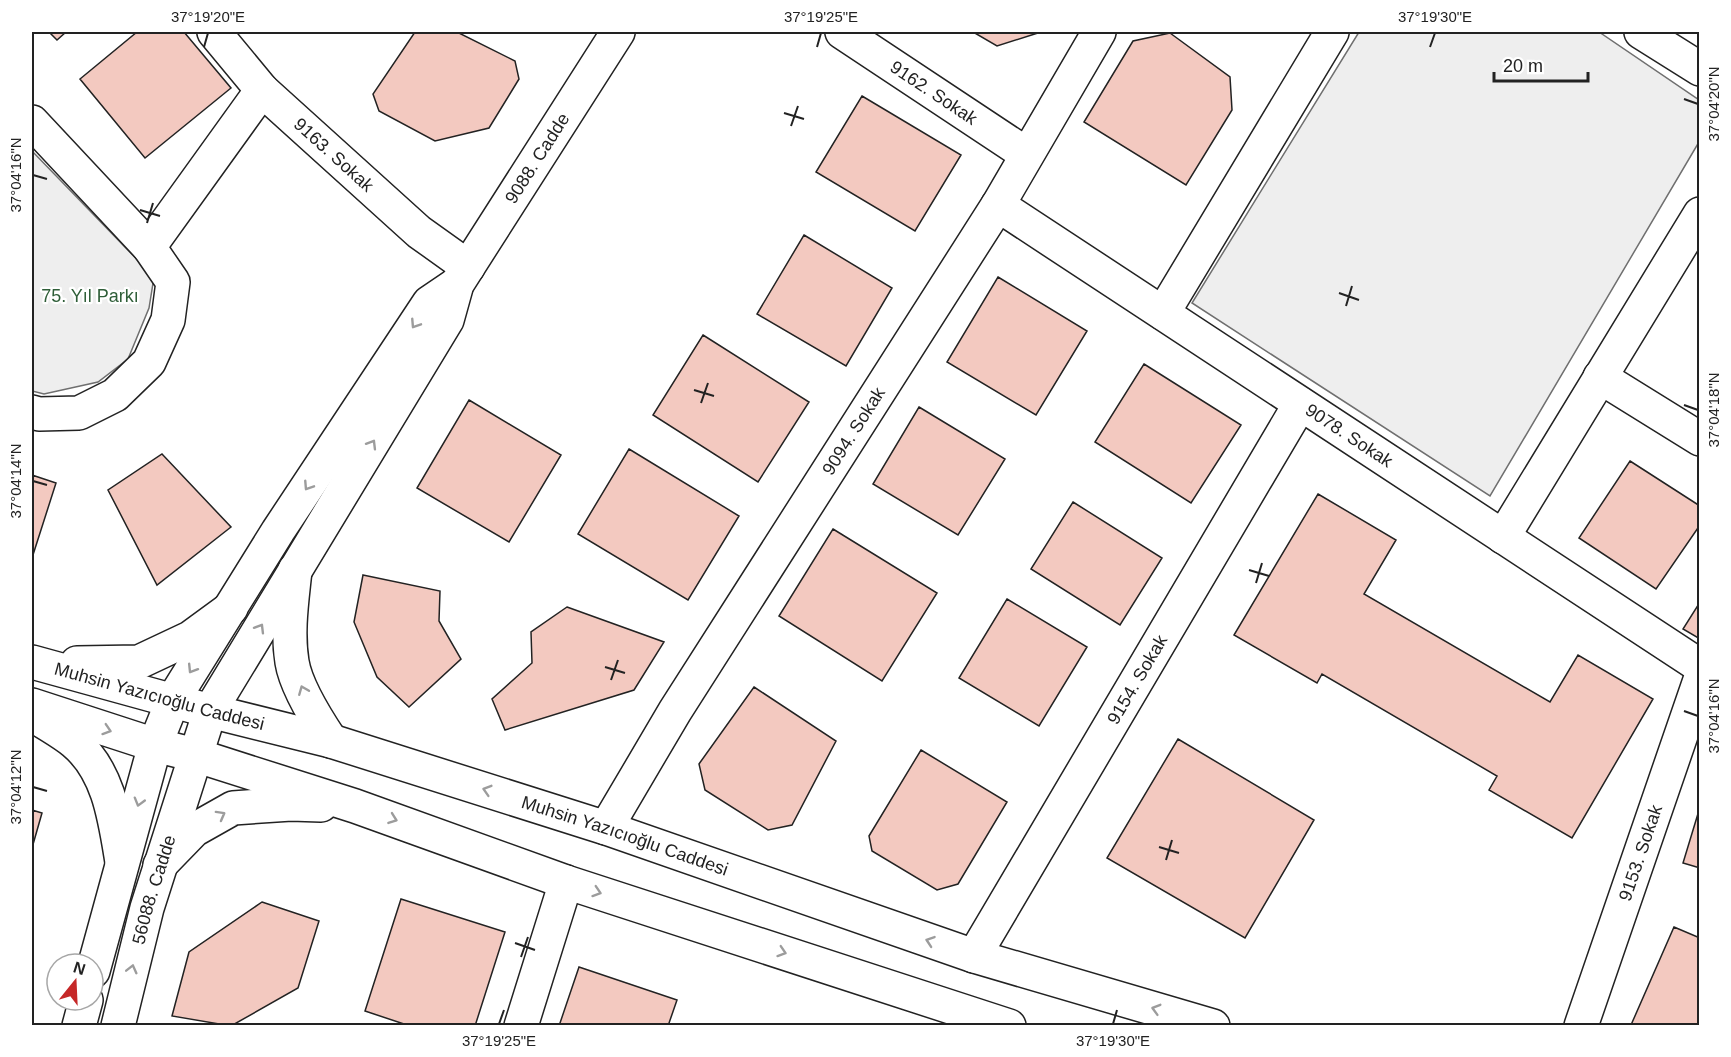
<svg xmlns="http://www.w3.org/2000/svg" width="1731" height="1057" font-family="Arial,sans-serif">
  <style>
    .green { fill: #eee; stroke: #6f6f6f; stroke-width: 1.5 }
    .building { fill: #f3c9c0; stroke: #222; stroke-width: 1.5 }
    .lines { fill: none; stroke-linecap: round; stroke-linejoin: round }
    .minor-casing { stroke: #222; stroke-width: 36 }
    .major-casing { stroke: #222; stroke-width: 36 }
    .minor { stroke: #fff; stroke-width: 33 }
    .major { stroke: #fff; stroke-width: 33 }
    .oneway { stroke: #9c9c9c }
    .ticks { fill: none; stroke: #222; stroke-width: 2 }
    .labels { text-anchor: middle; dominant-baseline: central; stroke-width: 4.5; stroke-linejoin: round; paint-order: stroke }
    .street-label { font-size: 18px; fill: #222; stroke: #fff }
    .park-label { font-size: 18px; fill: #2f5e38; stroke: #fff }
    .neatline { fill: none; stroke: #222; stroke-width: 2 }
    .ticks-label { font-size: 15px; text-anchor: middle; fill: #222 }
  </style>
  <rect width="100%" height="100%" fill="#fff"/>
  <path class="green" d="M1359,32h240l100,68v42l-209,354 -298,-193z
    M32,151l122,126 -5,31 -21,51 -30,23 -54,12 -12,-3z"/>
  <path class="building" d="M49,32h17l-9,8z
    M137,32h47l47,56 -86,70 -65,-79z
    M415,32h42l58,29 4,18 -30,49 -54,13 -56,-30 -6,-17z
    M973,32h68l-44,14z
    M1170,33l60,44 2,33 -46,75 -102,-63 49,-81z
    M862,96l99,59 -46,76 -99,-59z
    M804,235l88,53 -46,78 -89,-52z
    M998,277l89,54 -51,84 -89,-53z
    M703,335l106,67 -51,80 -105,-67z
    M1144,364l97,61 -50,78 -96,-61z
    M469,400l92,55 -52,87 -92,-54z
    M919,407l86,52 -47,76 -85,-51z
    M629,449l110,67 -51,84 -110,-66z
    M162,454l69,73 -74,58 -49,-95z
    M1630,461l70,45v19l-44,64 -77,-51z
    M32,475l24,8 -24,75z
    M1318,494l78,46 -32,54 186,108 28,-47 75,44 -81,139 -83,-48 8,-14 -175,-102 -5,9 -83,-48z
    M1073,502l89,56 -42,67 -89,-56z
    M833,529l104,64 -55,88 -103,-65z
    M363,575l77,16 -1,30 22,38 -52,48 -32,-30 -23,-55z
    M1007,599l80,48 -48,79 -80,-48z
    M1700,602v37l-17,-10z
    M567,607l97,35 -30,48 -129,40 -13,-31 40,-36 -1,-31z
    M754,687l82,54 -44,84 -24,5 -63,-40 -6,-26z
    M1178,739l136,81 -69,118 -138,-80z
    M921,750l86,52 -49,82 -21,6 -65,-39 -3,-15z
    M1700,807v61l-17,-5z
    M32,810l10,3 -10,35z
    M401,899l104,33 -30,94h-65l-45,-15z
    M262,902l57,19 -21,67 -67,38 -59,-10 17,-64z
    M1674,927l26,11v88l-69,-1z
    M579,967l98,33 -9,26h-109z"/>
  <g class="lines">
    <g class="minor-casing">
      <g id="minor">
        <path id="s1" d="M214,32l48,58 157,142 49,35"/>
        <path id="s2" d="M842,32l184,122"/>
        <path d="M1641,32l59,37"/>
        <path d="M32,122l117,125 24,35 -5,38 -19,42 -34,33 -36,18 -40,1 -7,-2"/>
        <path id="s3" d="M998,205l702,461"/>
        <path d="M149,247l113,-157"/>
        <path d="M1163,313l169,-281"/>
        <path d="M1600,377l100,62"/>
        <path d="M1503,537l197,-323"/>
        <path id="s4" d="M606,828l69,-117 323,-506 101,-173"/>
        <path id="s5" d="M974,956l326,-552"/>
        <path d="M93,971l62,-226 18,-45 105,-169 151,-228 28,-19"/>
        <path d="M79,1026l7,-26"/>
        <path id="s6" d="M118,1026l29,-118 63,-197 237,-391 10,-36 161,-252"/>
        <path d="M521,1026l45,-144"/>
        <path id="s7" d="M1581,1026l119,-346"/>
      </g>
    </g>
    <g class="major-casing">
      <g id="major">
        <path d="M295,570c-3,30 -8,61 -3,92 4,25 25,58 39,79"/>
        <path id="s8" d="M32,662l178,49 121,30 275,87 368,128 239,70"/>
        <path d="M77,663l62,-1 51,-24 41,-30"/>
        <path d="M32,705l123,40 40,10 160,51 211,76 443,144"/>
        <path d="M38,718c12,8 25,15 36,24 35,29 41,77 48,120"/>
        <path d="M160,865l34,-35 39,-22 58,-4 30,1"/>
      </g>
    </g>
    <use href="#minor" class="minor"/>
    <use href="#major" class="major"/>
  </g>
  <defs><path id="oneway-chevron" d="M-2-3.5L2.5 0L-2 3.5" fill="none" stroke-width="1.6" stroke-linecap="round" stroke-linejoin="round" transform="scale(1.5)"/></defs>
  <g class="oneway">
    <use href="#oneway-chevron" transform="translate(415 324) rotate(123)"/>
    <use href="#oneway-chevron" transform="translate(372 444) rotate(-59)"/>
    <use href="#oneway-chevron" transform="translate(308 486) rotate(123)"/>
    <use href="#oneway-chevron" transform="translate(260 628) rotate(-59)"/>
    <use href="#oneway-chevron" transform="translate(192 669) rotate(122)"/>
    <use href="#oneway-chevron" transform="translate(303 690) rotate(-112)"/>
    <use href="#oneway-chevron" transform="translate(107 730) rotate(18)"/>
    <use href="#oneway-chevron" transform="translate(487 790) rotate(-163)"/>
    <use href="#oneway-chevron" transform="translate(139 802) rotate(106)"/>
    <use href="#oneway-chevron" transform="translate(221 815) rotate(-29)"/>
    <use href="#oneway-chevron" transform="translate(393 819) rotate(20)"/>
    <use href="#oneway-chevron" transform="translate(597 892) rotate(18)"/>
    <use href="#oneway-chevron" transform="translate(930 941) rotate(-161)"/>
    <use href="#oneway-chevron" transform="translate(782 952) rotate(18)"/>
    <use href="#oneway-chevron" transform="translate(132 969) rotate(-76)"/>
    <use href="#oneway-chevron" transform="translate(1156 1009) rotate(-164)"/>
  </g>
  <path class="ticks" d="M204,47l4,-14M817,47l4,-14M1430,47l5,-14M1684,99l14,5M784,113l20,6M791,126l7,-20M33,175l14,4M140,210l20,6M147,223l6,-20M1339,293l20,7M1346,306l6,-20M694,390l20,6M701,403l7,-20M1684,405l14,5M33,481l14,4M1249,570l20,6M1256,583l6,-20M605,667l20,6M611,680l7,-20M1684,711l14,5M33,787l14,4M1159,847l20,6M1166,860l6,-20M515,943l20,7M521,957l7,-20M499,1024l5,-14M1113,1024l4,-14"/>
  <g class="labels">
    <g class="street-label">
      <text stroke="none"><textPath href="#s2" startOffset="110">9162. Sokak</textPath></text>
      <text stroke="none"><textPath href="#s1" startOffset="172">9163. Sokak</textPath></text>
      <text stroke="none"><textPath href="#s6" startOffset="972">9088. Cadde</textPath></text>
      <text stroke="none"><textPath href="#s4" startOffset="468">9094. Sokak</textPath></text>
      <text stroke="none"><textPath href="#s3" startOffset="420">9078. Sokak</textPath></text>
      <text stroke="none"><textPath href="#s5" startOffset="321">9154. Sokak</textPath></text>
      <text stroke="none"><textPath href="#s8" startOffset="132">Muhsin Yazıcıoğlu Caddesi</textPath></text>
      <text stroke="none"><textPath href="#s8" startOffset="618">Muhsin Yazıcıoğlu Caddesi</textPath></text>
      <text stroke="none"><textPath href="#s7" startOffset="183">9153. Sokak</textPath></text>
      <text stroke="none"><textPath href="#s6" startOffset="141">56088. Cadde</textPath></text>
    </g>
    <g class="park-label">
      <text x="90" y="296">75. Yıl Parkı</text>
    </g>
  </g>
  <rect width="1731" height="1057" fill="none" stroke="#ffffff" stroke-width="66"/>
  <g transform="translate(75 982) rotate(18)"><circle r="28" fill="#ffffff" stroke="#a7a7a7" stroke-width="1.5"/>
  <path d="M0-4.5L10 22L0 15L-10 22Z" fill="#c62828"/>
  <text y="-9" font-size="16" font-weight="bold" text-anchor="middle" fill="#222222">N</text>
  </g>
  <path d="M1494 72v9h94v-9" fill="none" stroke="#222222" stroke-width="3"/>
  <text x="1503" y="72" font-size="18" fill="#222222" stroke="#ffffff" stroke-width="4.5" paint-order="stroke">20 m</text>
  <rect x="33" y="33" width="1665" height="991" class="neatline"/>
  <g class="ticks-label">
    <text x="208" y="22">37°19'20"E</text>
    <text x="821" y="22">37°19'25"E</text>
    <text x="1435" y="22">37°19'30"E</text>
    <text transform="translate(1714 104) rotate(-90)" y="5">37°04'20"N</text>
    <text transform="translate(16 175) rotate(-90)" y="5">37°04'16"N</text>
    <text transform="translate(1714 410) rotate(-90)" y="5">37°04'18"N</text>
    <text transform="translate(16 481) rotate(-90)" y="5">37°04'14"N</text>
    <text transform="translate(1714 716) rotate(-90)" y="5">37°04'16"N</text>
    <text transform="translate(16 787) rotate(-90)" y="5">37°04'12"N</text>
    <text x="499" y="1046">37°19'25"E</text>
    <text x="1113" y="1046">37°19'30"E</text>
  </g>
</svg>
